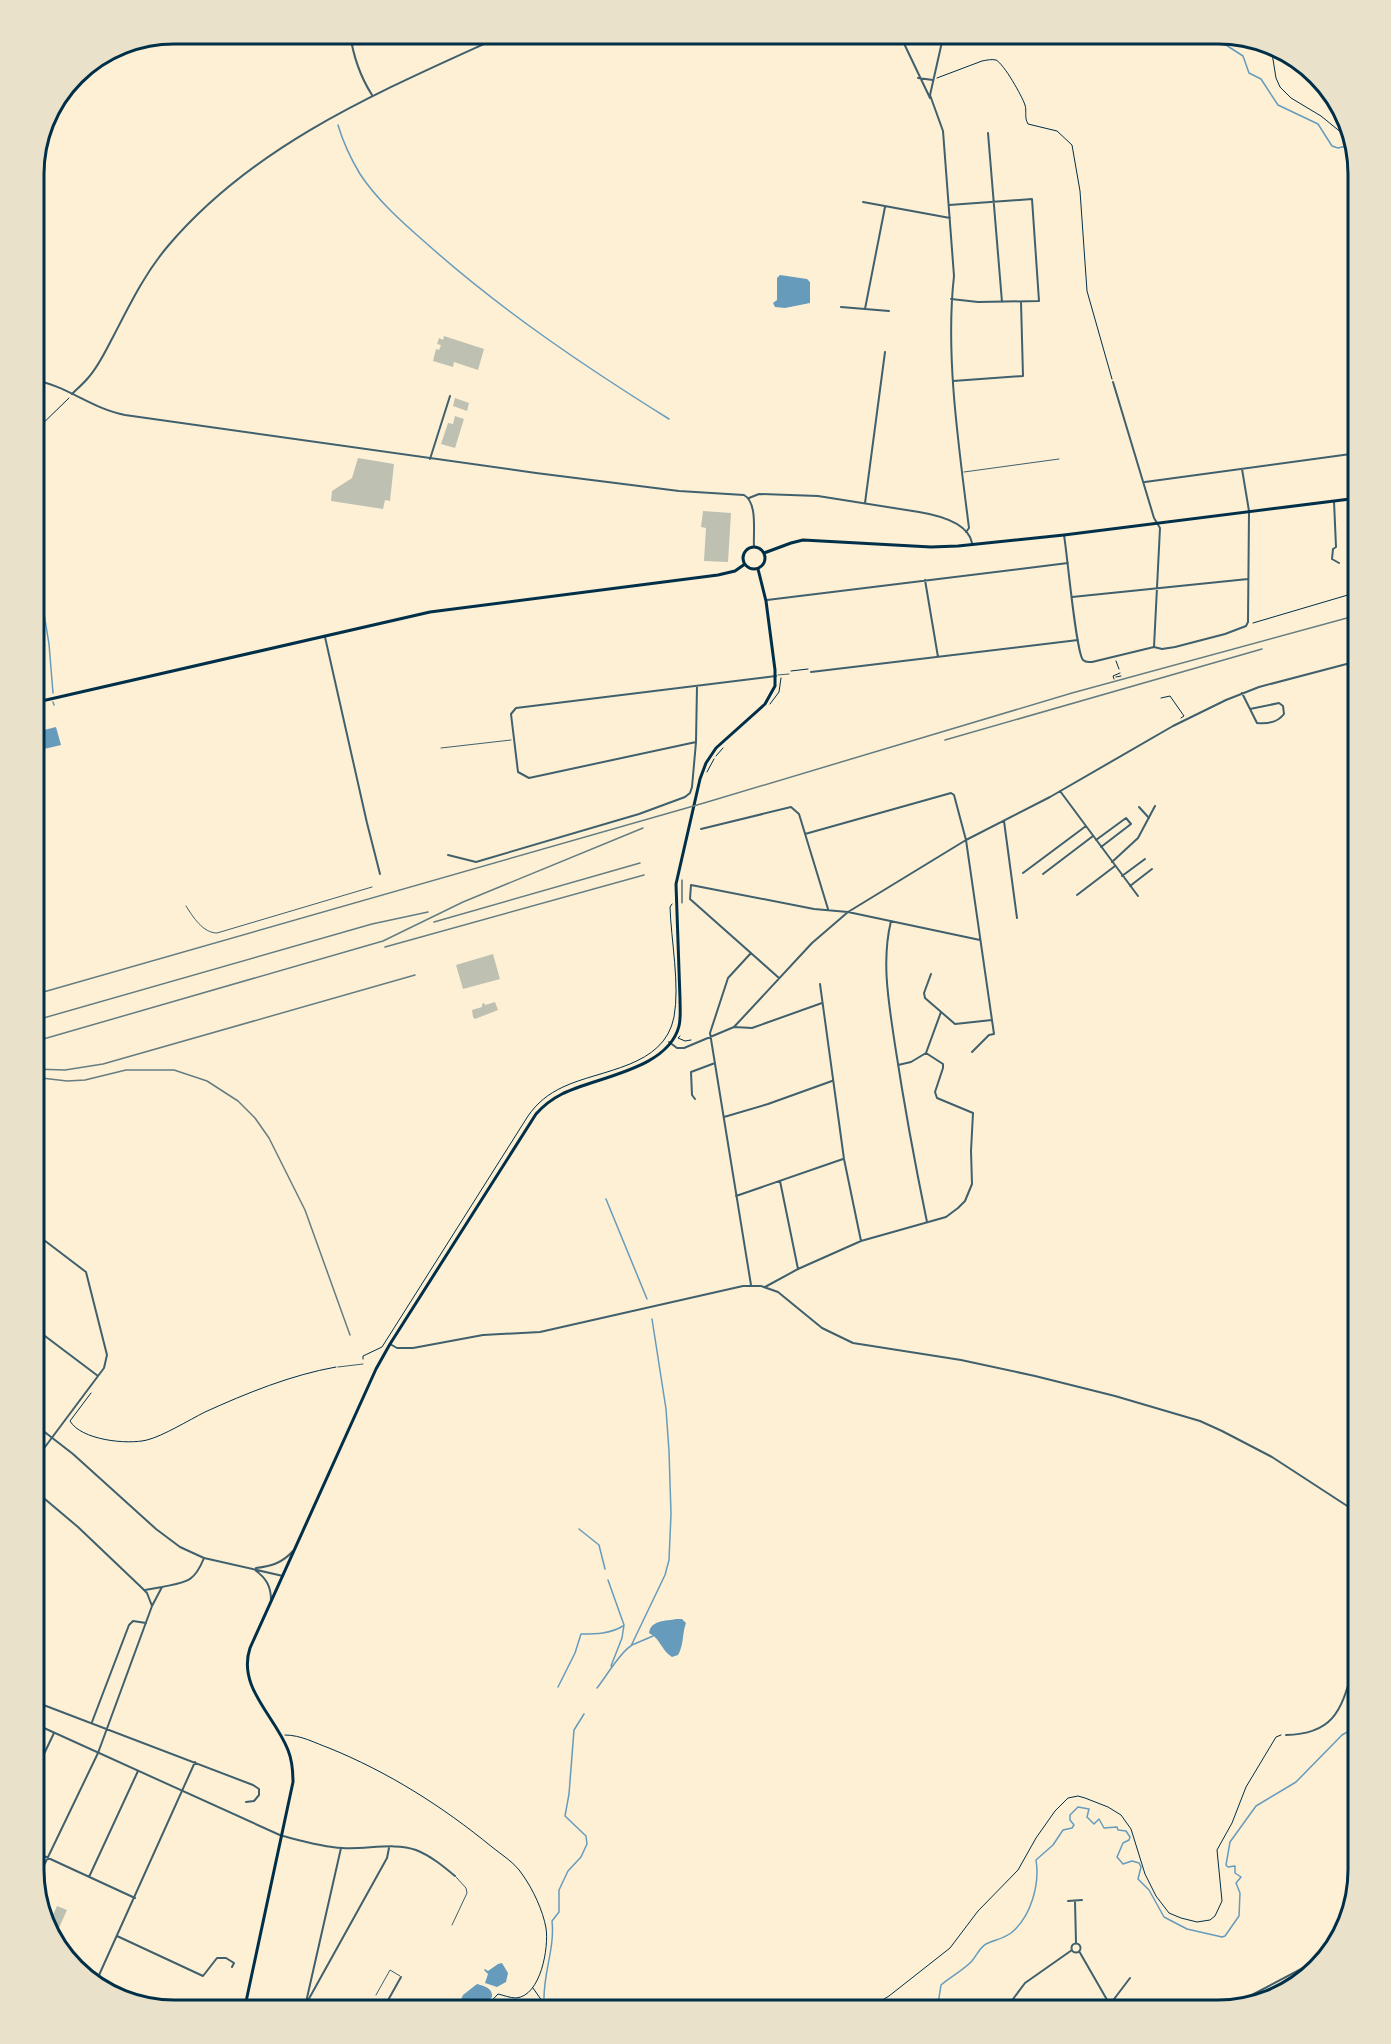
<svg xmlns="http://www.w3.org/2000/svg" width="1391" height="2044" font-family="Overpass,sans-serif">
  <style>
    .water { fill: #669bbc }
    .lines { fill: none; stroke-linecap: round; stroke-linejoin: round }
    .stream { stroke: #669bbc; stroke-width: 1.5 }
    .building { fill: #bec0b2 }
    .path { stroke: #003049; stroke-width: 1 }
    .service { stroke: #3f606c; stroke-width: 1 }
    .minor { stroke: #3f606c; stroke-width: 2 }
    .tertiary { stroke: #3f606c; stroke-width: 2 }
    .secondary { stroke: #003049; stroke-width: 3 }
    .rail { stroke: #657d81; stroke-width: 1.5 }
    .rim { fill: none; stroke: #003049; stroke-width: 3 }
  </style>
  <rect width="100%" height="100%" fill="#fdf0d5"/>
  <path class="water" d="M780,275l27,4 3,3v21l-25,5 -10,-1 -2,-4 4,-3v-22z
    M56,727l5,18 -21,5 -4,-18z
    M677,1619h5l4,4c-4,11 -2,22 -8,32l-6,2c-11,-7 -11,-18 -23,-24 2,-13 16,-12 28,-14z
    M502,1963l6,10 -2,9 -9,5 -12,-4 3,-9 -4,-4 1,-1 3,2 10,-7z
    M477,1984c7,2 16,4 15,13l-14,14h-19l-1,-5 5,-11z"/>
  <g class="lines">
    <path class="stream" d="M1024,33h2
      M1184,33l30,6 3,4 9,2 17,11 6,17 12,6 17,26 40,19 14,22 6,2 8,-2 5,2
      M338,125c5,17 13,34 22,49 17,26 43,49 66,69 75,67 158,123 243,176
      M1355,163l-4,39 7,19
      M33,560l3,5 13,79 4,49
      M53,702l1,3
      M606,1199l41,100
      M579,1529l20,16 6,24
      M608,1580l16,45 -2,13 -11,28
      M632,1645l21,-9
      M558,1687l17,-34 6,-19c15,0 29,0 42,-8
      M597,1688c9,-11 23,-36 34,-42l34,-71 4,-15 2,-46 -2,-63 -3,-42 -14,-90
      M1358,1710c-7,-12 -6,-20 0,-31
      M544,1998c0,-27 11,-51 8,-77l7,-9v-22l9,-19 13,-14 6,-13 -1,-8 -21,-20 4,-22 5,-64 10,-16
      M930,2011l1,-3 7,-4 3,-19c9,-8 21,-14 30,-23 5,-5 8,-14 15,-18 8,-4 17,-5 25,-11 20,-16 29,-49 25,-73l17,-15 10,-15 9,-2 2,-3 -4,-5v-5l8,-8 11,2 -2,8 7,7 5,-5 5,9 13,-1 1,3 8,1 4,6 -1,3 -6,3 -6,14 6,7 9,-3 7,2 2,4 -3,12 11,11 15,27 23,12 35,8 3,-1 14,-20 1,-23 -4,-10 5,-6 -6,-4v-7l-7,1 -2,-2 4,-23 26,-36 40,-24 46,-47 14,-8 2,-4"/>
  </g>
  <path class="building" d="M444,336l40,13 -6,21 -24,-8 -1,5 -20,-6 3,-12 3,1 2,-5 -4,-1 2,-6 4,2z
    M455,398l14,5 -2,8 -14,-5z
    M455,416l9,3 -9,29 -14,-4 7,-21 5,1z
    M358,458l36,6 -4,37 -5,-1 -2,9 -52,-8 1,-10 20,-13z
    M703,511l28,2 -3,49 -24,-1 2,-33 -5,-1z
    M493,954l7,25 -37,10 -7,-24z
    M495,1002l3,8 -23,9 -2,-2 -1,-7 10,-3v-3l2,-1 1,2z
    M57,1906l10,4 -14,31 -5,-15z"/>
  <g class="lines">
    <path class="path" d="M1271,47l5,31 4,9 11,11 30,18 27,22
      M937,78l45,-17c5,-1 10,-2 14,-1 8,4 26,36 29,45 2,7 -1,12 3,19l29,7 15,14 8,46 7,100 25,88
      M33,433l36,-35
      M1253,623l105,-31
      M1116,661l3,8
      M791,671l17,-2
      M1116,677l5,-1
      M1114,679l-1,-3 7,-3
      M1161,698l9,-2 14,20 -3,2
      M770,704l9,-12 2,-14
      M716,756l7,-8
      M707,772l7,-13
      M682,903v-23
      M680,1036l-2,2 7,3 6,-1
      M363,1359v-3l19,-9 146,-231c9,-13 20,-22 35,-29 38,-18 101,-19 111,-70 6,-32 -3,-77 -4,-110l2,-3
      M91,1393l-21,28c11,19 57,24 77,19 16,-4 42,-20 58,-28 42,-19 86,-37 131,-45
      M285,1735c16,0 30,8 44,13 59,24 113,58 163,99 10,8 23,16 30,27 11,15 21,37 24,54 3,19 -5,68 -30,70 -6,0 -13,-3 -18,-4l-16,17
      M533,1988l16,23
      M864,2011l25,-15 61,-48 28,-37 40,-41 18,-32 19,-27 13,-13 10,-2 7,2 23,9 13,8 10,14 14,45 11,22 13,17 12,5 16,4 13,-2 5,-4 7,-15 -5,-51 15,-27 14,-36 30,-50 5,-2"/>
    <path class="service" d="M964,472l95,-13
      M778,675l11,-1
      M441,748l70,-8
      M186,906c7,11 17,27 31,27l155,-46
      M338,1367l25,-3
      M452,1925l15,-32 -1,-5 -10,-11
      M376,1995l14,-25 10,6"/>
    <path class="minor" d="M350,33c3,23 10,43 22,62
      M899,33l31,65
      M944,33l-14,62 13,36 11,145c-9,79 5,172 15,252l-3,4
      M918,78l15,2
      M988,133l14,169
      M863,202l87,16
      M949,205l83,-6 7,102 -61,1 -27,-3
      M841,307l48,4
      M865,309l20,-102
      M953,381l70,-5 -2,-74
      M1113,382l41,136 6,10 -6,119
      M72,394c5,-5 11,-10 16,-16 11,-12 18,-28 26,-43 16,-31 31,-62 54,-89 89,-105 218,-157 340,-213
      M430,459l20,-63
      M1145,482l213,-29
      M749,498l10,-4 59,2 101,16c18,3 49,10 53,31
      M1334,501l2,46 -3,2 -1,10 7,4
      M865,503l20,-151
      M1064,535c3,17 12,118 19,125 3,3 5,2 9,2l62,-15 8,2 13,-2 50,-13 21,-8 2,-4 1,-111 -7,-42
      M925,580l13,77
      M1072,597l176,-18
      M767,600l301,-37
      M325,637l42,186 13,51
      M811,672l267,-32
      M1242,693l15,30c10,1 21,-1 27,-9l-1,-8 -4,-3 -29,6
      M696,742l-167,36 -11,-6 -7,-58 5,-6 260,-32
      M1060,791l78,105
      M1139,807l10,11
      M1004,821l13,97
      M701,829l90,-22 8,7 29,95
      M805,834l146,-41 3,2 12,45 28,194 -5,1 -17,17
      M1096,840l30,-22 5,6 -30,23
      M448,855l28,7 163,-48 46,-17 5,-4 2,-6 4,-45 1,-56
      M1112,862l26,-24 17,-32
      M1023,873l63,-47
      M1043,874l50,-38
      M1122,876l23,-17
      M1130,886l22,-17
      M1077,895l38,-29
      M891,921c-10,41 -2,83 4,124 9,59 20,119 32,177
      M751,953l-23,25 -18,55 41,252
      M931,974l-7,19 1,5 30,26 37,-4
      M779,978l-89,-79 1,-14 123,24 34,3 132,28
      M820,984l24,175 17,82
      M734,1027l18,1 70,-25
      M669,1042l8,6h7l50,-21 78,-84 36,-31 118,-72 84,-43 123,-71 53,-26 33,-13 99,-26
      M898,1065l13,-3 15,-9 15,-41
      M695,1099l-3,-4 -1,-23 24,-9
      M724,1117l44,-13 64,-23
      M780,1181l18,88
      M736,1196l107,-37
      M765,1287l33,-18 63,-28 85,-24 12,-9 7,-7 7,-17 -1,-33 2,-38 -36,-15 -2,-6 8,-24v-4l-17,-11
      M33,1327l65,49
      M33,1463l71,-95 3,-13 -21,-83 -46,-35 -7,-1
      M33,1489l45,38 63,60 6,6 5,13
      M145,1590l17,-3
      M33,1701l220,84 6,4v6l-5,6 -8,1
      M92,1722l37,-97 4,-4 13,2
      M1286,1735c46,-1 55,-23 66,-63
      M33,1777l21,-44
      M283,1836c19,5 39,11 59,12 23,2 52,-6 74,2 15,6 27,16 39,26
      M33,1851l102,47
      M89,1877l49,-106
      M36,1882l62,-129 54,-147 10,-19c24,-5 32,-4 42,-29
      M1068,1901l14,-1
      M1075,1901l1,42
      M117,1936l86,40 14,-18h9l8,5 -2,4
      M1071.5 1948a4.5 4.5 0 1 1 9 0a4.5 4.5 0 1 1-9 0Z
      M1079,1951l31,54
      M79,1968l19,9
      M95,1984l100,-222
      M1011,2002l12,9
      M306,2004l81,-146 2,-10
      M304,2011l37,-163
      M382,2011l19,-34
      M1004,2011l21,-28 47,-33
      M1105,2011l25,-33"/>
    <path class="tertiary" d="M33,380c33,5 59,29 92,35l411,58 143,18 65,4c14,8 9,38 10,52
      M390,1344l7,4h16l70,-13 57,-3 203,-46h18l17,6 44,36 31,15 108,17 74,16 80,20 85,25 22,10 50,26 86,56
      M33,1423l40,31 83,75 24,18 24,11 79,18
      M256,1568c16,-2 26,-5 37,-17
      M255,1570c11,8 16,16 16,30
      M1358,1674l-6,-3 -2,-4 3,-11 5,-6
      M33,1723l249,113
      M1225,2009l95,-50"/>
    <path class="secondary" d="M743 558a11 11 0 1 1 22 0a11 11 0 1 1-22 0Z
      M764,553l27,-10 12,-3 128,7 27,-1 106,-11 294,-37
      M33,703l397,-91 288,-37 17,-4 10,-7
      M244,2011l49,-229c0,-11 -1,-22 -5,-32 -13,-34 -51,-63 -38,-102l126,-279 14,-25 146,-230c8,-9 16,-15 26,-20 33,-17 106,-24 117,-68 2,-8 1,-18 1,-27l-4,-115 24,-105 6,-16 10,-15 49,-44 10,-18v-16l-9,-69 -8,-32"/>
    <path class="rail" d="M945,740l317,-91
      M434,922l206,-59
      M385,947l259,-72
      M33,995l671,-192 368,-110 286,-78
      M33,1021l339,-97 56,-12
      M33,1042l350,-101 80,-39 180,-74
      M33,1069l32,1 38,-6 312,-89
      M33,1077l34,4 18,-1 41,-10h48l33,11 31,20 17,17 14,20 36,72 45,125"/>
  </g>
  <path d="M0 0H1391V2044H0ZM174 44H1218A130 130 0 0 1 1348 174V1870A130 130 0 0 1 1218 2000H174A130 130 0 0 1 44 1870V174A130 130 0 0 1 174 44Z" fill="#e9e1ca" fill-rule="evenodd"/>
  <path class="rim" d="M174 44H1218A130 130 0 0 1 1348 174V1870A130 130 0 0 1 1218 2000H174A130 130 0 0 1 44 1870V174A130 130 0 0 1 174 44Z"/>
</svg>
